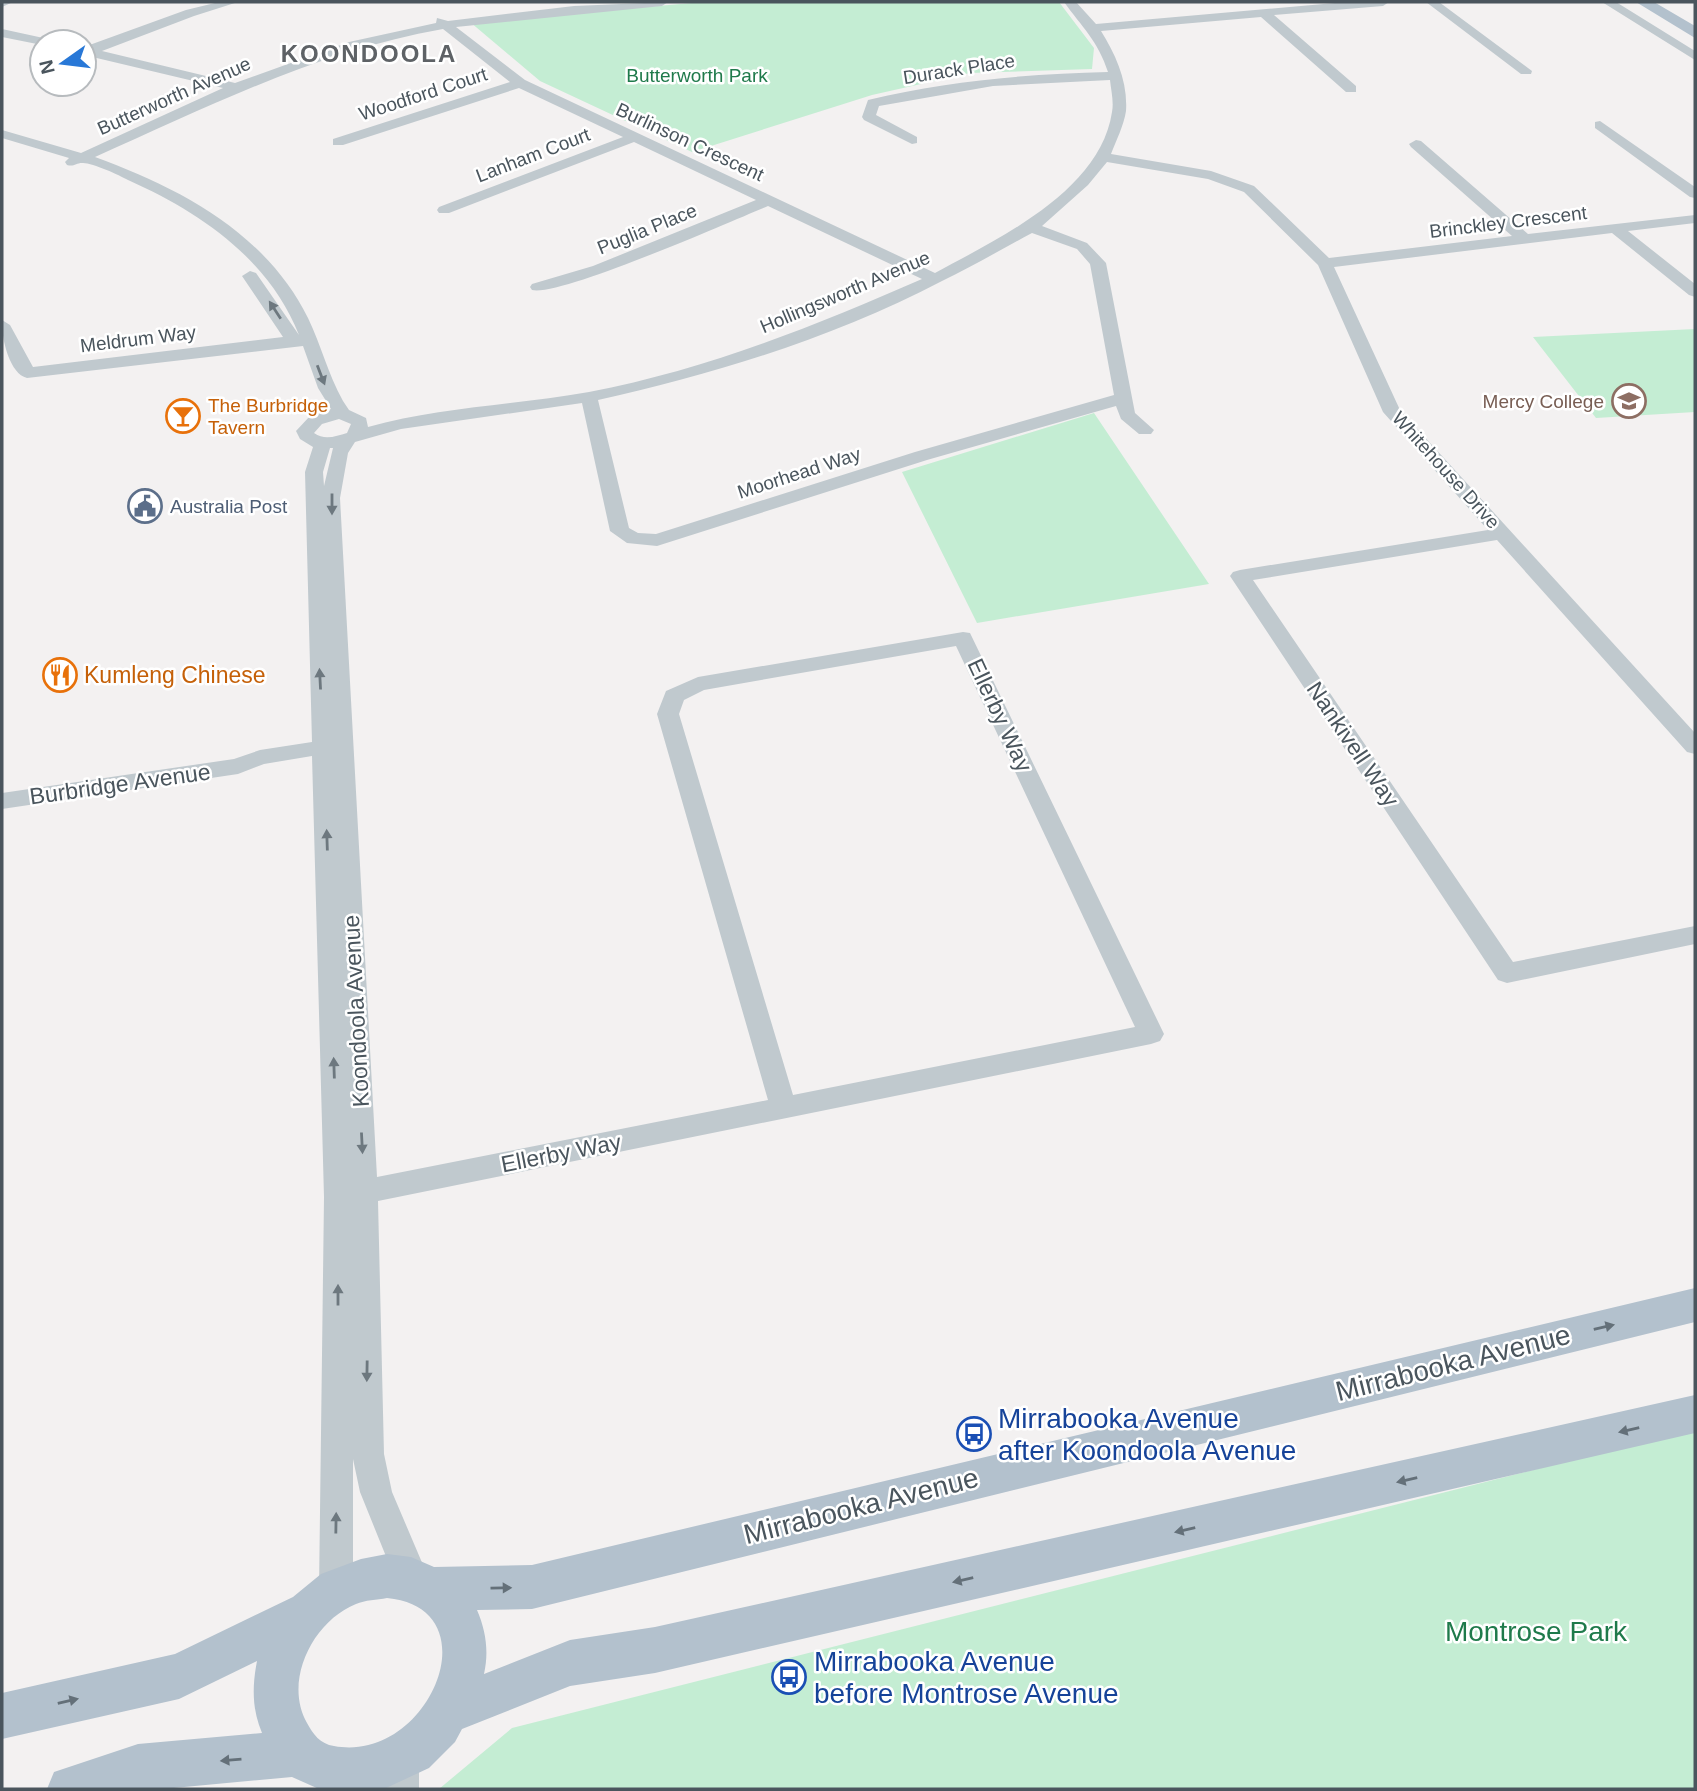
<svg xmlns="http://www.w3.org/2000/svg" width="1697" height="1791" font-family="Helvetica,sans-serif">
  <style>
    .green { fill: #c4edd3 }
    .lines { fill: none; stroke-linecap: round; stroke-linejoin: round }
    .minor { fill: #c0c9ce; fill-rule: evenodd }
    .major { fill: #b3c1cd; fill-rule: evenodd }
    .oneway { fill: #6d787f }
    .oneway2 { fill: #647079 }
    .labels { text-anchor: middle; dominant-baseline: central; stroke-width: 5; stroke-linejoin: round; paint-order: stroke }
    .far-street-label { font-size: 19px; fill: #4a555d; stroke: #fff }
    .far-park-label { font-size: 19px; fill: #1f7a4b; stroke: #fff }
    .far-education-label { font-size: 19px; fill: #785e54; stroke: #fff; text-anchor: end }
    .far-food-label { font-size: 19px; fill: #c56008; stroke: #fff; text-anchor: start }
    .far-service-label { font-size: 19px; fill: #4e5e75; stroke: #fff; text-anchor: start }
    .food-label { font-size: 23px; fill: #c56008; stroke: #fff; text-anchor: start }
    .street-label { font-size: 23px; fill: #4a555d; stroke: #fff }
    .far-district-label { font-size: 24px; font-weight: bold; letter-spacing: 2px; fill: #5e6266; stroke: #fff }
    .near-street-label { font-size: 28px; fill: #4a555d; stroke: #fff }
    .near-transit-label { font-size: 28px; fill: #164399; stroke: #fff; text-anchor: start }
    .near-park-label { font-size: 28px; fill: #1f7a4b; stroke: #fff }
  </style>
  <rect width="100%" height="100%" fill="#f3f1f1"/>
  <path class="green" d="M704,2h355l35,46 -2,21 -122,4 -98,22 -180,57 -152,-71 -70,-59z
    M1695,329v83l-99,6 -63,-81z
    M1094,413l115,171 -232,39 -75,-151z
    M1695,1429v360h-1256l73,-61z"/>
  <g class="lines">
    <path class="minor" d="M2,2h11l-11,5z
      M219,2h19l-44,14 -92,35 133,32 114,-41 87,-19 1,-5 11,3 126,-15 94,-4 -6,4 -206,21 69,53 410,193c62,-34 165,-81 177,-161 2,-10 -1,-22 -2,-32l-117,6 -114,20 -3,9 41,22v6l-5,1 -48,-24 -2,-3 6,-17c79,-19 159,-26 240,-28 -10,-31 -26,-45 -44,-70h12l20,22 250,-22h43l-6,4 -109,9 82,71v6h-10l-85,-75 -160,14c15,24 27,51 25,80 -2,14 -10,30 -15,43l100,17 43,15 75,72 183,-22 -101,-89 -2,-3 7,-4 5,1 107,93 167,-19v8l-67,8 67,53v13l-6,-2 -77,-62 -278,34 66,143 295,323v21l-8,-2 -190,-212 -244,40 260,382 182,-36v18l-188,39 -9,-3 -268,-404 3,-4 7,-2 248,-40 -105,-118 -65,-147 -74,-73 -36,-13 -101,-17 -19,23 -46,41 45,17 19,20 29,150 19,17 -3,4h-12l-18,-15 -5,-13 -189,54 -270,86 -30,-3 -17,-12 -28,-128 -181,26 -46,13 -7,11 -8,45 37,679 391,-77 -111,-386 9,-23 32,-14 265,-45 7,1 194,401 -4,7 -9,3 -773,157 6,253 8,38 37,87 -5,12 -12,5 -12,-5 -40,-99 -7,-33v132l-5,12 -12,5 -12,-5 -5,-12 5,-394 -12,-441 -48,8 -26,10 -236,35v-16l232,-34 26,-9 52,-8 -7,-270 8,-25 -13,-8 -4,-8 14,-15 21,-7 -13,-21 -15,-42 -276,32c-18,-4 -26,-42 -25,-58l8,5 23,42 250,-30 -41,-61 8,-5 6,2 43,62c-30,-76 -99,-123 -171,-155 -9,-5 -37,-18 -46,-17 -6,0 -8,4 -15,2l-2,-3 4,-4 -67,-20v-8l79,23 142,-65 -139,-33v-8l102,-37zM443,29l67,53 -177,57v6h10l176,-57 104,49 -184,70 -2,3 2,3h10l185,-71 122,58 -163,66 -61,18 -2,3 2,3c28,7 199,-69 236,-84l154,73c-107,47 -217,91 -333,113 -73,13 -149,15 -221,35l-2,-9 -17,-8 -6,-9c-15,-27 -22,-56 -35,-83 -42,-85 -128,-130 -213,-161 115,-51 223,-106 348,-128zM1032,233l45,16 13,15 24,131 -199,57 -259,82 -18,-1 -9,-5 -31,-128c118,-26 237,-63 344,-119 31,-15 60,-32 90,-48zM339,419l12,5 -4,9c-11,3 -22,8 -33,0l8,-9zM330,448h3l-9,38 -1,-14zM956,646l179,381 -342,68 -114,-381 5,-14 20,-10z
      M1426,2h13l93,69 -1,3h-10z
      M1602,2h14l79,49v9z
      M2,29l46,10 2,3h-8v3l-40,-8z
      M1600,121l95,66v11l-5,-1 -95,-69v-6z
      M401,1742l13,5 5,13v29h-37l1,-29 5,-13z"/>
    <path class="major" d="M1636,2h18l41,24v12z
      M1695,1288v34l-1163,287 -55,1c9,21 12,42 7,64l86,-34 85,-13 1040,-232v38l-1040,240 -85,13 -108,43 -7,13 -26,26 -45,21h-65l-27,-12 -129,12h-116l7,-17 84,-28 124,-11c-10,-24 -10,-46 -5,-72l-78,38 -177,40v-46l173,-39 118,-57 28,-23 40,-15 26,-5 24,3 23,10 98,-2zM387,1598c107,10 42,166 -53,148 -14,-2 -21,-12 -27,-23 -24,-42 6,-102 49,-119 9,-4 21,-4 31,-6z"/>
  </g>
  <defs><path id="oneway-solid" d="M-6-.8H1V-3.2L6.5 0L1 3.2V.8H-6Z" transform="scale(1.75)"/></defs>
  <g class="oneway">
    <use href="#oneway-solid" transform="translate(275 310) rotate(-123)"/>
    <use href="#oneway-solid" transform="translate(321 375) rotate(69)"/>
    <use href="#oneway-solid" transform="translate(332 504) rotate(90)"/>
    <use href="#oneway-solid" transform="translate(320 679) rotate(-93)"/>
    <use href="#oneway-solid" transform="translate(327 840) rotate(-92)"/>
    <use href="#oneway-solid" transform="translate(334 1068) rotate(-92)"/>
    <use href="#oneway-solid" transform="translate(362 1143) rotate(87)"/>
    <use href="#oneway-solid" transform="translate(338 1295) rotate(-90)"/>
    <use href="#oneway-solid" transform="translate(367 1371) rotate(91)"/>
    <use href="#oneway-solid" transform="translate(336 1523) rotate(-89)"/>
  </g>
  <g class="oneway2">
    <use href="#oneway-solid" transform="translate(1604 1327) rotate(-13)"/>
    <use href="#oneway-solid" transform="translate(1629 1430) rotate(167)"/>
    <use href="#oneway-solid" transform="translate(1407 1480) rotate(167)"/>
    <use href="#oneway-solid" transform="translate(1185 1530) rotate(167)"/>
    <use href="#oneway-solid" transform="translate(963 1580) rotate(167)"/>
    <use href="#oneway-solid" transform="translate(501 1588) rotate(-1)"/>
    <use href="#oneway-solid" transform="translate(68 1701) rotate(-13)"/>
    <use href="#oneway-solid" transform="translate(231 1760) rotate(175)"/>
  </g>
  <defs>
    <g id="school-ring" transform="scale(1.75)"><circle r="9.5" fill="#fff" stroke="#8d6e63" stroke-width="1.5"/><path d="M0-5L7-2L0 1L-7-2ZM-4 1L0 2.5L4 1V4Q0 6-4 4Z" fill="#8d6e63"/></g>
    <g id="bar-ring" transform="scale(1.75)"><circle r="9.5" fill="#fff" stroke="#e8710a" stroke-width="1.5"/><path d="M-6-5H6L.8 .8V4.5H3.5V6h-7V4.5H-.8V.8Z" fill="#e8710a"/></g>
    <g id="civic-ring" transform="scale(1.75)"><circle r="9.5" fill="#fff" stroke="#5c6f8a" stroke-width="1.5"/><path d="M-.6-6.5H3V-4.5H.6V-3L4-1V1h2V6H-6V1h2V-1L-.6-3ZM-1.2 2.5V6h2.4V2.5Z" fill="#5c6f8a"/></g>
    <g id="restaurant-ring" transform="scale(1.75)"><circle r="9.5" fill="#fff" stroke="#e8710a" stroke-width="1.5"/><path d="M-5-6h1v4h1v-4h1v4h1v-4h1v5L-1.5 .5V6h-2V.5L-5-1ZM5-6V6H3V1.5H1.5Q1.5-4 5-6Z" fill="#e8710a"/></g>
    <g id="bus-ring" transform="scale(1.75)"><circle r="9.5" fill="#fff" stroke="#1a4fb4" stroke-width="1.5"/><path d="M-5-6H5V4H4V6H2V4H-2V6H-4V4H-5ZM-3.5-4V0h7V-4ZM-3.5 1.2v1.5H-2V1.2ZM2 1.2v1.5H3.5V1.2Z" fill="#1a4fb4"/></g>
  </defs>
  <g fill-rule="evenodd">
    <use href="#school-ring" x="1629" y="401"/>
    <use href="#bar-ring" x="183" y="416"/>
    <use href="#civic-ring" x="145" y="506"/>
    <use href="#restaurant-ring" x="60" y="675"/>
    <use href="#bus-ring" x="974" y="1434"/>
    <use href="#bus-ring" x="789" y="1677"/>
  </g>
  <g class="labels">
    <g class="far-street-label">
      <text transform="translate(959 69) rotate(-9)">Durack Place</text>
      <text transform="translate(423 94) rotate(-18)">Woodford Court</text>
      <text transform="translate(174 96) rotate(-24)">Butterworth Avenue</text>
      <text transform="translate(690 142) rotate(25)">Burlinson Crescent</text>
      <text transform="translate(533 155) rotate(-21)">Lanham Court</text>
      <text transform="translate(1508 222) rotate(-7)">Brinckley Crescent</text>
      <text transform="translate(647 229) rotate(-22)">Puglia Place</text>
      <text transform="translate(845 292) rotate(-23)">Hollingsworth Avenue</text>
      <text transform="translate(138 339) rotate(-7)">Meldrum Way</text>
      <text transform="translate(1446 470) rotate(48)">Whitehouse Drive</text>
      <text transform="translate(799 473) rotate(-18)">Moorhead Way</text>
    </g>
    <g class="far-park-label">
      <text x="697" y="75">Butterworth Park</text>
    </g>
    <g class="far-education-label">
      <text x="1604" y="401">Mercy College</text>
    </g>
    <g class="far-food-label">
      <text x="208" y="405">The Burbridge<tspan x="208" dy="22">Tavern</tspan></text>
    </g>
    <g class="far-service-label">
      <text x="170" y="506">Australia Post</text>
    </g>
    <g class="food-label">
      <text x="84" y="675">Kumleng Chinese</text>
    </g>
    <g class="street-label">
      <text transform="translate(1000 715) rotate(65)">Ellerby Way</text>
      <text transform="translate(1353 744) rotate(56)">Nankivell Way</text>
      <text transform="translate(120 784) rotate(-8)">Burbridge Avenue</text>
      <text transform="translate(356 1011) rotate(-93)">Koondoola Avenue</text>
      <text transform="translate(561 1153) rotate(-11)">Ellerby Way</text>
    </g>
    <g class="far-district-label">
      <text x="369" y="53">KOONDOOLA</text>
    </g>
    <g class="near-street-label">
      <text transform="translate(1453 1363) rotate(-14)">Mirrabooka Avenue</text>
      <text transform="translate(861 1506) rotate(-14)">Mirrabooka Avenue</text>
    </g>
    <g class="near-transit-label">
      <text x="998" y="1418">Mirrabooka Avenue<tspan x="998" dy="32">after Koondoola Avenue</tspan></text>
      <text x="814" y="1661">Mirrabooka Avenue<tspan x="814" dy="32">before Montrose Avenue</tspan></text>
    </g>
    <g class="near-park-label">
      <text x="1536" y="1631">Montrose Park</text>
    </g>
  </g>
  <rect width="1697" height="1791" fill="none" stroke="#4a555d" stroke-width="7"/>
  <g transform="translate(63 63) rotate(256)"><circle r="33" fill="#ffffff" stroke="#b7bbbe" stroke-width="2"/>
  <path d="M0-5L12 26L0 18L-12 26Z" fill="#2878d7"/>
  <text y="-10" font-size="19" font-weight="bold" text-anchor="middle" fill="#4a555d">N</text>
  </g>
</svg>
